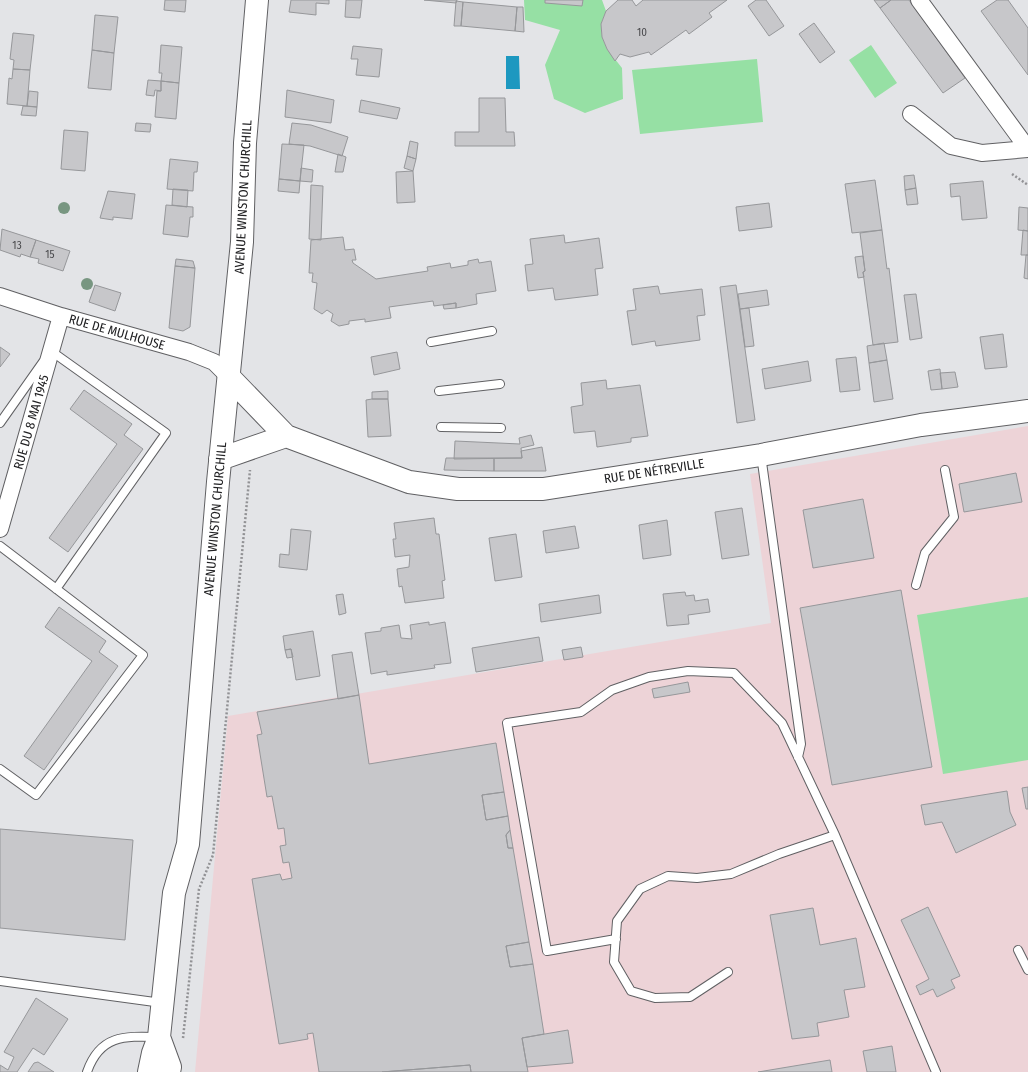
<svg xmlns="http://www.w3.org/2000/svg" width="1028" height="1072" font-family="'Fira Sans Condensed',sans-serif">
  <style>
    .education { fill: #edd3d7 }
    .green { fill: #96e0a4 }
    .water { fill: #1d98c0 }
    .building { fill: #c7c7ca; stroke: #96979a }
    .lines { fill: none; stroke-linecap: round; stroke-linejoin: round }
    .lane-casing { stroke: #606063; stroke-width: 10 }
    .street-casing { stroke: #606063; stroke-width: 18 }
    .secondary-casing { stroke: #606063; stroke-width: 24 }
    .path { stroke: #929295; stroke-width: 2.5; stroke-dasharray: 2 2; stroke-linecap: butt }
    .lane { stroke: #fff; stroke-width: 8 }
    .street { stroke: #fff; stroke-width: 16 }
    .secondary { stroke: #fff; stroke-width: 22 }
    .tree { fill: #789681 }
    .labels { text-anchor: middle; dominant-baseline: central; stroke-width: 4; stroke-linejoin: round; paint-order: stroke }
    .number-label { font-size: 11px; fill: #4a4a4d }
    .street-label { font-size: 13px; fill: #212123; stroke: #fff }
  </style>
  <rect width="100%" height="100%" fill="#e3e4e7"/>
  <path class="education" d="M1028,426v646h-833l33,-356 543,-93 -21,-149z"/>
  <path class="green" d="M524,0h78l4,11 -5,13 1,13 5,12 15,19 1,31 -38,14 -31,-14 -9,-34 15,-35 -35,-10z
    M871,45l26,38 -22,15 -26,-38z
    M757,59l6,63 -123,12 -8,-64z
    M1028,597v163l-85,14 -26,-159z"/>
  <path class="water" d="M506,56h13l1,33h-14z"/>
  <path class="building" d="M165,0h21l-1,12 -21,-2z
    M291,0h38v4l-13,-1v12l-27,-3z
    M346,0h16l-2,18 -15,-1z
    M424,0h33l-1,3z
    M545,0h38l-1,6 -37,-3z
    M618,0h14l4,6 7,-6h84l-18,13 3,4 -23,17 -3,-4 -35,25 -2,-3 -19,5 -10,-3 -5,7 -8,-12 -5,-12 -1,-13 5,-13z
    M756,0h10l18,26 -15,10 -21,-30z
    M874,0h17l-11,8z
    M891,0h18l56,78 -22,15 -63,-85z
    M997,0h11l20,28v47l-47,-64z
    M456,1l7,1 -2,24h-7z
    M463,2l54,5 -2,24 -54,-5z
    M517,7h6l1,25 -9,-1z
    M95,15l23,2 -4,36 -22,-3z
    M814,23l21,29 -15,11 -21,-29z
    M13,33l21,2 -4,35 -17,-1 1,-9 -4,-1z
    M161,45l21,2 -3,36 -18,-2 1,-8h-3z
    M353,46l29,3 -3,28 -23,-2 2,-16h-7z
    M92,50l22,3 -3,37 -23,-2z
    M13,69l17,1 -3,36 -20,-2 2,-26 3,1z
    M148,80l13,1v10l-6,-1 -1,6 -8,-1z
    M161,81l18,2 -3,36 -21,-2 2,-26h4z
    M287,90l47,10 -3,23 -46,-6z
    M29,91l9,1 -1,15 -10,-1z
    M479,98h26l1,34h8l1,14h-60v-14h24z
    M361,100l39,8 -3,11 -38,-7z
    M23,106l14,1 -1,9 -15,-1z
    M136,123l15,1 -1,8 -15,-1z
    M292,123l19,2 37,12 -6,19 -32,-10 -21,-2z
    M64,130l24,2 -3,39 -24,-2z
    M410,141l8,2 -2,16 -9,-3z
    M282,144l22,1 -4,36 -21,-2z
    M338,154l8,3 -3,15h-8z
    M407,156l9,3 -3,12 -9,-3z
    M170,159l28,3 -1,10h-3l-1,19 -26,-2z
    M301,168l12,2 -1,12 -12,-1z
    M413,171l2,31 -18,1 -1,-31z
    M914,175l2,13 -11,2 -1,-14z
    M279,179l21,2 -1,12 -21,-2z
    M875,180l7,50 -30,3 -7,-49z
    M983,181l4,37 -25,2 -2,-24 -9,1 -1,-13z
    M311,185l12,1 -2,54 -12,-1z
    M916,188l2,16 -11,1 -2,-15z
    M173,189l15,1 -1,17 -15,-2z
    M108,191l27,3 -3,25 -19,-2v3l-13,-2z
    M769,203l3,24 -33,4 -3,-24z
    M166,205l27,2v10h-3l-2,20 -25,-3z
    M1019,207l9,1v23l-10,-1z
    M2,229l34,11 -6,17 -9,-3 -1,3 -20,-7z
    M882,230l5,39 2,-1 9,74 -25,3 -10,-73 2,-1 -5,-38z
    M1023,230l5,1v24h-7z
    M564,235l1,8 34,-5 4,30 -8,1 3,26 -43,5 -2,-12 -25,3 -3,-26 8,-1 -3,-25z
    M343,237l2,13 9,-1 2,11h-4l1,3 23,16 52,-8 -1,-4 23,-4 1,5 17,-3v-4l10,-2 1,4 12,-2 5,30 -20,3 1,10 -21,4v-5l-22,3 -1,-5 -44,6 2,11 -26,4v-3l-16,2v3l-10,2 -8,-5 2,-7 -6,-4 -5,4 -8,-5 3,-26 -5,-1 1,-9h-4l2,-33z
    M36,240l34,11 -7,20 -25,-8 1,-4 -9,-2z
    M1026,255h2v24l-4,-1z
    M863,256l2,15 -2,1 1,5 -6,1 -3,-21z
    M176,259l17,2 2,7 -20,-2z
    M175,266l20,2 -5,59 -7,4 -14,-3z
    M95,285l26,8 -6,18 -26,-9z
    M736,285l19,135 -18,3 -17,-136z
    M658,286l2,8 42,-5 3,26 -8,1 3,24 -44,6 -1,-5 -23,4 -5,-34 9,-1 -3,-21z
    M767,290l2,15 -29,4 -2,-15z
    M916,294l6,44 -12,2 -6,-45z
    M456,303v5l-12,1 -1,-4z
    M749,308l5,38 -9,1 -5,-38z
    M1003,334l4,33 -22,2 -5,-32z
    M884,343l3,17 -18,3 -2,-17z
    M0,347l10,7 -10,13z
    M397,352l3,17 -26,6 -3,-18z
    M856,357l4,33 -20,2 -4,-33z
    M887,360l6,39 -19,3 -5,-39z
    M808,361l3,20 -46,8 -3,-20z
    M940,369l2,20 -11,1 -3,-19z
    M955,372l3,15 -16,2 -2,-16z
    M606,380l1,9 33,-4 8,51 -17,2v4l-34,5 -2,-16 -21,2 -3,-26 12,-2 -2,-22z
    M84,390l48,34 -8,11 19,14 -75,103 -19,-14 68,-94 -47,-35z
    M388,391v8h-16v-7z
    M372,399h16l3,37 -23,1 -2,-37z
    M531,435l3,10 -13,3 1,10 -68,1 1,-18 65,3 -1,-6z
    M542,447l4,24h-52v-13h28l-1,-7z
    M446,458h48v13l-50,-1z
    M1016,473l6,29 -58,10 -5,-28z
    M863,499l11,59 -61,10 -10,-58z
    M742,508l7,47 -27,4 -7,-47z
    M434,518l2,16h3l6,46 -3,1 2,17 -39,5 -3,-17 -3,1 -2,-18 12,-2 1,-12 -15,2 -2,-18h3l-2,-16z
    M667,520l4,35 -28,4 -4,-34z
    M575,526l4,22 -33,5 -3,-22z
    M291,529l20,2 -4,39 -28,-3 1,-13 9,1z
    M516,534l6,43 -27,4 -6,-43z
    M901,590l31,177 -100,18 -32,-177z
    M685,592l1,4 8,-1 1,6 13,-2 2,13 -22,3 1,9 -22,2 -4,-32z
    M343,594l3,19 -7,2 -3,-20z
    M599,595l2,18 -60,9 -2,-18z
    M59,607l47,34 -7,11 19,14 -74,104 -20,-14 68,-95 -47,-34z
    M429,622v3l16,-3 6,41 -17,2 1,3 -48,7v-4l-16,3 -6,-41 16,-2v-3l18,-3 2,13 11,1 -2,-14z
    M313,631l7,45 -24,4 -5,-31 -6,1 -2,-14z
    M539,637l4,24 -67,11 -4,-24z
    M581,647l2,10 -19,3 -2,-10z
    M291,649l2,8 -6,1 -2,-8z
    M352,652l7,43 -21,4 -6,-44z
    M688,682l2,10 -36,6 -2,-9z
    M359,695l10,69 127,-21 8,49 -22,3 4,25 22,-4 2,14 -4,5 2,13h5l16,94 -23,4 4,21 23,-3 11,70 -22,4 6,34h-57l-1,-7 -88,7h-63l-6,-39 -6,1 1,5 -29,5 -27,-165 28,-5 2,6 10,-2 -3,-16 -6,1 -3,-17 6,-1 -2,-17 -6,1 -6,-33 -5,1 -10,-62 5,-1 -5,-22z
    M1028,787v22h-2l-4,-21z
    M1007,791l3,21 6,13 -60,28 -14,-31 -17,3 -4,-20z
    M504,792l4,24 -22,4 -4,-25z
    M0,829l133,11 -8,100 -125,-12z
    M510,830l3,18h-5l-2,-13z
    M928,907l32,69 -9,4 4,8 -18,9 -4,-8 -13,6 -4,-9 13,-7 -28,-59z
    M813,908l7,37 36,-7 9,49 -21,3 5,27 -32,6 2,13 -27,3 -22,-124z
    M529,942l4,22 -23,3 -4,-21z
    M36,998l32,21 -24,36 -11,-7 -16,24h-17v-7l8,5 6,-13 -10,-5z
    M568,1030l5,33 -46,4 -5,-29z
    M892,1046l4,26h-29l-4,-21z
    M830,1060l2,12h-74z
    M38,1062l16,10h-26l6,-9z
    M470,1065l1,7h-89z"/>
  <g class="lines">
    <g class="lane-casing">
      <path id="lane" d="M431,342l61,-11
        M50,352l1,-1 115,82 -110,156
        M439,391l61,-7
        M0,423l43,-61
        M441,427l60,1
        M761,455l40,289 -3,13
        M0,546l143,109 -107,140 -36,-26
        M916,585l9,-32 29,-36 -9,-47
        M616,939l-69,12 -40,-228 74,-11 31,-22 37,-13 39,-6 46,2 48,50 53,112 101,237
        M1018,950l10,20
        M728,972l-38,25 -35,1 -24,-7 -17,-29 3,-41 23,-32 28,-13 29,2 34,-4 48,-20 56,-19
        M0,981l162,22
        M87,1072c13,-37 37,-36 71,-35"/>
    </g>
    <g class="street-casing">
      <path id="street" d="M919,0l109,149
        M911,114l40,32 31,7 46,-4
        M0,296l61,20 128,36 25,10 15,15
        M0,529l61,-213"/>
    </g>
    <g class="secondary-casing">
      <path id="secondary" d="M229,377l57,59 123,46 49,7h85l218,-34 160,-30 107,-14
        M220,459l66,-23
        M159,1037l11,30 -1,5
        M149,1072l4,-19 6,-16 15,-144 14,-49 30,-362 24,-240 3,-99 12,-143"/>
    </g>
    <path class="path" d="M1012,174l16,11
      M183,1038l16,-149 14,-34 37,-385"/>
    <use href="#lane" class="lane"/>
    <use href="#street" class="street"/>
    <use href="#secondary" class="secondary"/>
  </g>
  <g class="tree">
    <circle cx="64" cy="208" r="6"/>
    <circle cx="87" cy="284" r="6"/>
  </g>
  <g class="labels">
    <g class="number-label">
      <text x="642" y="32">10</text>
      <text x="17" y="245">13</text>
      <text x="50" y="254">15</text>
    </g>
    <g class="street-label">
      <text transform="translate(243 197) rotate(-87)">AVENUE WINSTON CHURCHILL</text>
      <text transform="translate(117 332) rotate(16)">RUE DE MULHOUSE</text>
      <text transform="translate(31 422) rotate(-74)">RUE DU 8 MAI 1945</text>
      <text transform="translate(654 471) rotate(-9)">RUE DE NÉTREVILLE</text>
      <text transform="translate(215 519) rotate(-85)">AVENUE WINSTON CHURCHILL</text>
    </g>
  </g>
</svg>
